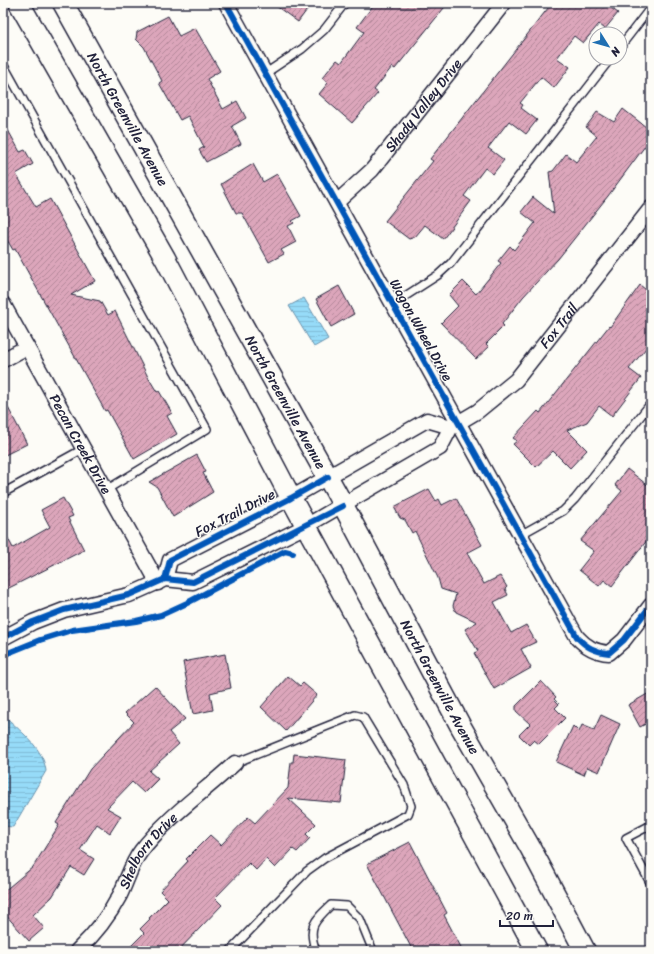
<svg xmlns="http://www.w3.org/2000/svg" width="654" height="954" font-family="Sriracha,sans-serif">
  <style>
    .water { fill: url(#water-rules); stroke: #6891ac }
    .building { fill: url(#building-hatch); stroke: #22223b }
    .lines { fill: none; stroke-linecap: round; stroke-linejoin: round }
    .service-casing { stroke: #22223b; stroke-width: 10 }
    .minor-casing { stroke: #22223b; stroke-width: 17 }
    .secondary-casing { stroke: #22223b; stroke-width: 23 }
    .service { stroke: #fdfcf7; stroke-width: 7 }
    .minor { stroke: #fdfcf7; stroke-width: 14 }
    .secondary { stroke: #fdfcf7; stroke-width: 20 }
    .cycleway-casing { stroke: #fdfcf7; stroke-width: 8 }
    .cycleway { stroke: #0057b8; stroke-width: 6 }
    .labels { text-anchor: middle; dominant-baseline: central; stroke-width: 3; stroke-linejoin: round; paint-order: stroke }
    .street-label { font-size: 14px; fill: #22223b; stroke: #fdfcf7 }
  </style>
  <defs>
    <pattern id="water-rules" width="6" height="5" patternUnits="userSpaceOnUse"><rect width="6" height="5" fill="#96dbf8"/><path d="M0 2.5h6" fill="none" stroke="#81bcd6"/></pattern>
    <pattern id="building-hatch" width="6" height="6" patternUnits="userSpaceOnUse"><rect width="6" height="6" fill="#dca6bb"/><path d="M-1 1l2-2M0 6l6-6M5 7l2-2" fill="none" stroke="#b28799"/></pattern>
  </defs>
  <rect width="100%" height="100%" fill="#fdfcf7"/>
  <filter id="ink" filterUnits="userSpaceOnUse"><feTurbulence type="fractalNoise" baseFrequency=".025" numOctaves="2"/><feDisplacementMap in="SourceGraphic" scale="8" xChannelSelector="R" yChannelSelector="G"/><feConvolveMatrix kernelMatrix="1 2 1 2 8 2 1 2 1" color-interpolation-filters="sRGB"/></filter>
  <g filter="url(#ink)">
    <path class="water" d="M304,298l24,41 -14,8 -25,-41z
      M3,714c16,17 40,32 43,57l-33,56 -10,-1z"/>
    <path class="building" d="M272,3h40l-14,19z
      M375,3h73l-53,66 -3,-2 -18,23 4,3 -26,30 -33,-29 9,-11 -6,-5 15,-18 4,3 23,-31 -7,-5z
      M552,3h52l14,10 -13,16 -6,-5 -16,19 -9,-7 -17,22 13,9 -16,21 -13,-11 -21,26 3,2 -2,3 16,12 -11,14 -17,-13 -21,27 16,12 -11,14 -8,-6 -21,28 7,5 -28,38 -18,-14 -10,12 -6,2 -24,-18 48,-60 -3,-2z
      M168,16l11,20 16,-8 25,43 -13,8 16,30 14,-8 9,17 -14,8 9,18 -35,18 -7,-12 5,-3 -16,-31 -8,4 -21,-37 3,-2 -18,-34 -8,-8 1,-7z
      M623,109l28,22v7l-43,58 -50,63 -35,38 -21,27 2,2 -18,18 3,3 -13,12 -35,-36 17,-17 -9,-11 14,-14 13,13 25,-31 -3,-2 12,-15 4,4 21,-27 -14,-11 12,-15 21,17 -5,-42 4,-1 13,-17 10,8 21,-26 -11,-9 11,-15 17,10z
      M3,121l17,31 5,-2 8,14 -17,10 20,33 14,-8 45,82 -24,14 29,6 8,14 7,-4 33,66 9,15 2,-1 13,22 -5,3 10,18 -43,25 -27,-49 -2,1 -90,-162 -2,1 -10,-17z
      M253,164l10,18 14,-8 24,42 -9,5 2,2 -6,3 8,16 -15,8 3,4 -15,8 -27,-49h-6l-15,-29z
      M640,285l11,9v48l-22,27 12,9 -29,38 -13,-10 -12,16 -20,8 20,20 -17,18 -17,-17 -17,16 -23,-23 4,-3 -4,-3 25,-27 2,2 69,-87 1,1z
      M339,286l15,28 -23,13 -15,-28z
      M3,398l24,46 -24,12z
      M197,455l9,17 -3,1 10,19 -40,25 -16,-30 -8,-5z
      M627,469l24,19v47l-39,51 -8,-6 -5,6 -20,-16 15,-19 -14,-10 42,-50 -7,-6z
      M429,489l7,12 3,-2 3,6 14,-7 26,47 -15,8 17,31 16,-8 7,11 -2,2 3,6 -14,7 17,31 15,-8 10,17 -15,7 10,19 -37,21 -20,-36 4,-2 -13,-22 12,-7 -21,-10 -3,-6 3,-12 -15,-5 -3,-11 -23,-47 -3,2 -7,-13 -5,-2 -6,-11z
      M63,498l10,18 -5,2 16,32 -81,41v-62l10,19 37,-21 -9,-17z
      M225,654l6,34 -21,5 3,17 -20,4 -10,-52z
      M288,676l12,10 3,-3 14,12 -31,36 -25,-24z
      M541,681l15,16 -2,2 5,5 -4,4 10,10 -26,26 -5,-4 -5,5 -10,-10 11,-11 -14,-13v-5z
      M155,686l30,33 -16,13 10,12 -30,27 9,8 -14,14 -12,-11 -25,26 14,8 -11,17 -13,-9 -17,26 14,9 -10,16 -13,-8 -19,30 -19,18 11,13 -15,13 -26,-29v-20l30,-25 26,-42 -3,-2 34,-54 44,-47 -9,-9z
      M651,692v29l-11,6 -12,-22z
      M601,715l19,9 -21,48 -12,-5 -3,8 -28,-13 17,-36 6,6 3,-7 12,5z
      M294,754l52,6 -5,43 -53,-5 28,26 -10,10 4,4 -13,14 -4,-3 -18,19 -9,-9 -10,11 -7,-7 -34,35 7,7 -44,46h-52l18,-18 -4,-4 10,-10 -1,-1 19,-19 -8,-8 28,-30 -2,-2 24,-24 11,10 27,-28 7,6 33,-35 3,-26h2z
      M410,842l37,71 -3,2 19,36h-50l-46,-87z"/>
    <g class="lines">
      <g class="service-casing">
        <path id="service" d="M620,47l31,-40
          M3,64l204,365 -101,61
          M266,73l36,-24 22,-19 21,-27
          M393,304l45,-29 13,-12 160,-205
          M3,493l80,-44
          M520,535l43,-24 12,-12 76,-96
          M651,825l-25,13 25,46
          M230,951l77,-80 18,-13 83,-44 3,-8 -7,-21 -41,-68 -8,-2 -120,48
          M316,951c-9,-24 -2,-30 15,-46l16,1 13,13 13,32
          M648,951l3,-2"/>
      </g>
      <g class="minor-casing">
        <g id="minor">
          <path d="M226,3l351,634c9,10 18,15 32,16l15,-13 27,-35"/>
          <path id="s1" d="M337,202l35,-32 132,-167"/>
          <path id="s2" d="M3,304l155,279"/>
          <path d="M3,360l24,-13"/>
          <path d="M165,579l5,-19 121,-62 136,-78 24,7"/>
          <path id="s3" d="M3,638l30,-16 31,-12 65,-15 36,-16 28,3 113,-56 134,-78 11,-21 27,-16 38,-31 135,-172"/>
          <path id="s4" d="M77,951c17,-16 32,-35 43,-56 7,-14 11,-31 21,-44 26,-34 63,-59 94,-88"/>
        </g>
      </g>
      <g class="secondary-casing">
        <g id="secondary">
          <path d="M19,3l146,255 126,240 246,453"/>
          <path id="s5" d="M63,3l273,489 124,233 71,124 54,102"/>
        </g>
      </g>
      <use href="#service" class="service"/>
      <use href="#minor" class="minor"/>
      <use href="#secondary" class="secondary"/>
      <g class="cycleway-casing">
        <path id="cycleway" d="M226,3l351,634c9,10 18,15 32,16l15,-13 27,-35
          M165,579l5,-19 121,-62 37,-21
          M3,638l30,-16 31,-12 65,-15 36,-16 28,3 150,-76
          M3,655l37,-15 32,-10 64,-9 25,-6 26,-12 98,-52 8,2"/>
      </g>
      <use href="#cycleway" class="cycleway"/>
    </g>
  </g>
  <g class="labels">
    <g class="street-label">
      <text stroke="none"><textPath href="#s1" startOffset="130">Shady Valley Drive</textPath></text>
      <text stroke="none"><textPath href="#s5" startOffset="133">North Greenville Avenue</textPath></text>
      <text stroke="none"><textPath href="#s3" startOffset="656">Fox Trail</textPath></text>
      <text transform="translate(421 330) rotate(61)">Wagon Wheel Drive</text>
      <text stroke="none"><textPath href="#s5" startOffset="457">North Greenville Avenue</textPath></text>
      <text stroke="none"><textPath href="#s2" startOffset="160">Pecan Creek Drive</textPath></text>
      <text transform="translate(235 513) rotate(-27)">Fox Trail Drive</text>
      <text stroke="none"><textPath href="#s5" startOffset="781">North Greenville Avenue</textPath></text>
      <text stroke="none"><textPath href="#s4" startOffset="124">Shelborn Drive</textPath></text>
    </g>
  </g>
  <rect width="654" height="954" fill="none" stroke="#fdfcf7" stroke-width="16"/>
  <rect x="8" y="8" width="638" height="938" fill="none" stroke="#22223b" stroke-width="1.5" filter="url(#ink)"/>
  <g transform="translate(608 46) rotate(127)"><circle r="19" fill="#fdfcf7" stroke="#a5a5ac"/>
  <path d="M0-3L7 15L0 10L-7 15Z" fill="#1f6fb2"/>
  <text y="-6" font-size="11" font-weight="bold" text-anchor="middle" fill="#22223b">N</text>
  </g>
  <path d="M500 920v6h53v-6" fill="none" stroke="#22223b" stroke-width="2"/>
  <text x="506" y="920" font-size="12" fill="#22223b" stroke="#fdfcf7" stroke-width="3" paint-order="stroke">20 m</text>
</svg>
